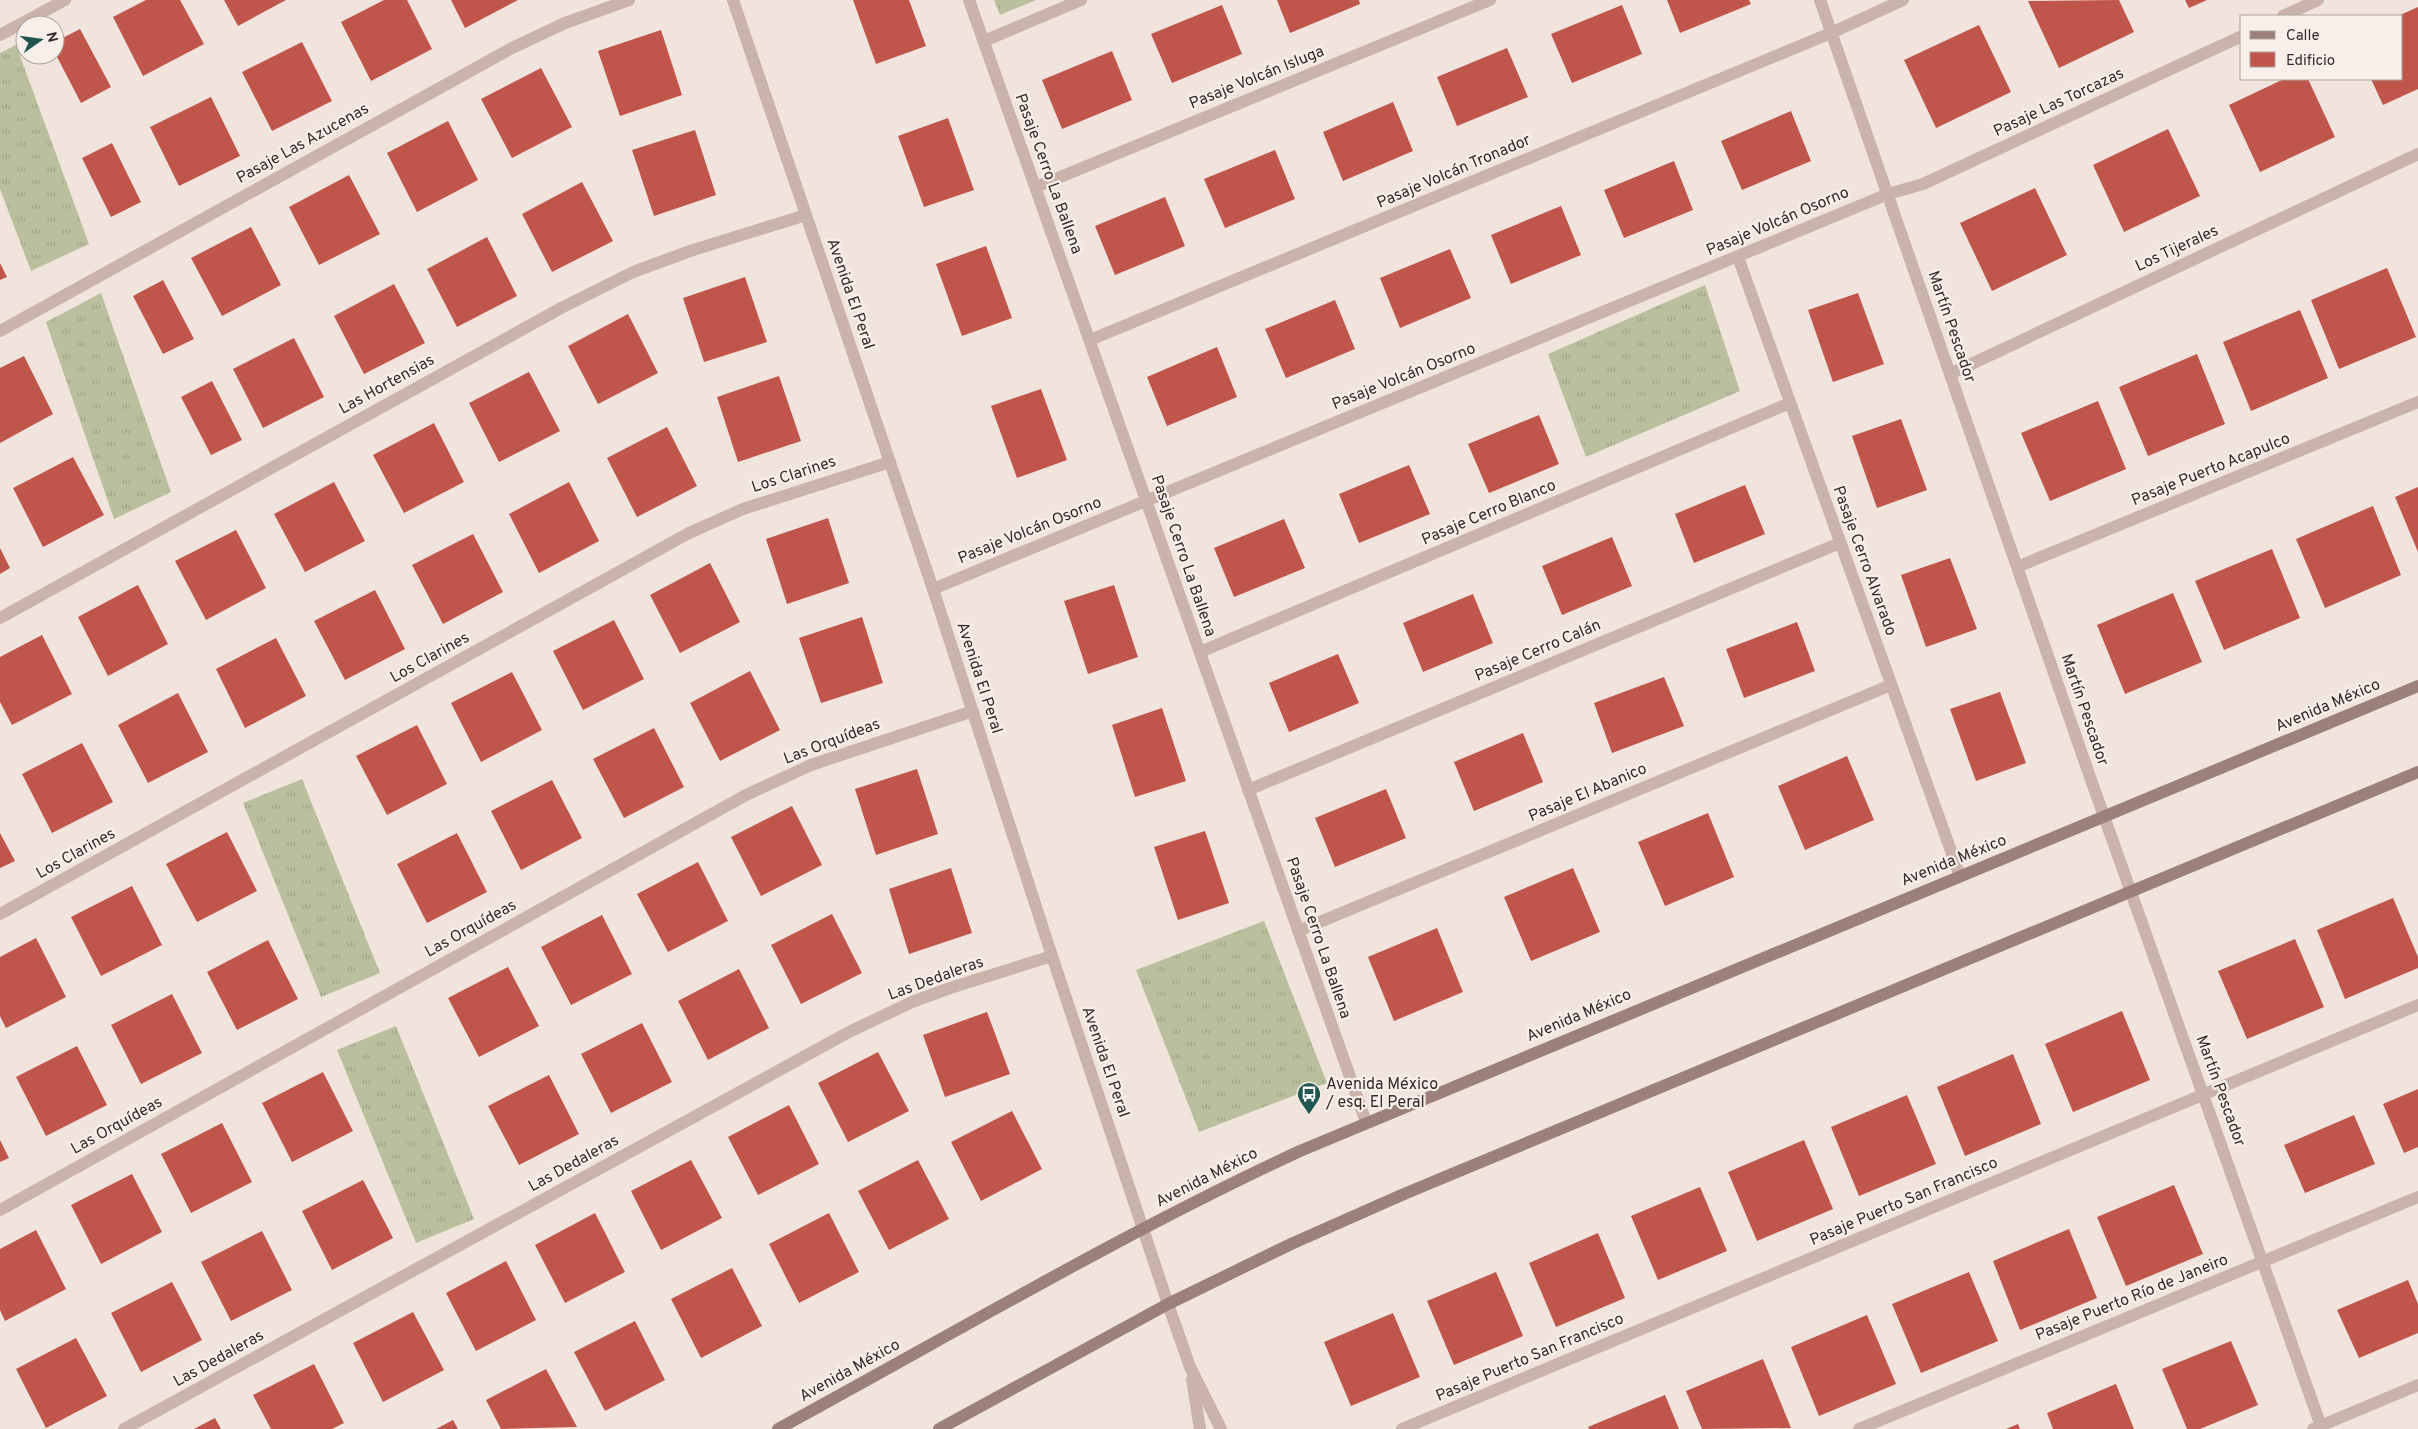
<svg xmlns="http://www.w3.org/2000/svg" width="2418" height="1429" font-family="Overpass,sans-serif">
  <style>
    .grass { fill: url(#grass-tufts) }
    .building { fill: #c0554c }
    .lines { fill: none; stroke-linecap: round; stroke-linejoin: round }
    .minor { stroke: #c9b3aa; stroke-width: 12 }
    .tertiary { stroke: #c9b3aa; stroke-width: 12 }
    .secondary { stroke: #9c817b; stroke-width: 12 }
    .labels { text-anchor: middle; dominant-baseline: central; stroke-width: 4.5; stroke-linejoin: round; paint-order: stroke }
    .street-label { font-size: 16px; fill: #362b29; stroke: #f9efea }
    .poi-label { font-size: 16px; fill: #362b29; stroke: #f9efea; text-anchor: start }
  </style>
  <defs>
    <pattern id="grass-tufts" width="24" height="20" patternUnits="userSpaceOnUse" patternTransform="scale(1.25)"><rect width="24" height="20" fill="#bac09e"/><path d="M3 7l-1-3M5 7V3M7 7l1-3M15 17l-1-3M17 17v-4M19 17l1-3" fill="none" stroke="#a0a588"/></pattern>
  </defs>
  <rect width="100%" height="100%" fill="#f1e4dd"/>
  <path class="grass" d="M994,0h42l-36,15z
    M16,45l73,199 -58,27 -31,-82v-136z
    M1705,285l35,106 -154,66 -38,-103z
    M101,293l70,199 -57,27 -68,-197z
    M302,779l78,194 -59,24 -78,-194z
    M1264,921l63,162 -128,49 -63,-162z
    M396,1026l78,193 -58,24 -79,-193z"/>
  <path class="building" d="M146,0h34l24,44 -61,32 -30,-59z
    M224,0h62l-48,26z
    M384,0h23l25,49 -61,32 -30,-59z
    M451,0h67l-53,28z
    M853,0h56l17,46 -50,18z
    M1277,0h82l1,4 -70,29z
    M1667,0h82l2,4 -71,29z
    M2119,0l15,32 -75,36 -31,-67z
    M2185,0h22l-18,8z
    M1222,5l20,49 -70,29 -21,-49z
    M1622,5l20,49 -70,29 -21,-49z
    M2418,7v82l-35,16 -12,-26h31v-63h-4z
    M1979,25l32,67 -75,36 -32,-68z
    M80,29l31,58 -30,16 -26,-50v-11z
    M661,30l21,65 -62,21 -22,-65z
    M302,42l30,59 -60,30 -30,-59z
    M1507,48l21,49 -71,29 -20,-49z
    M1112,51l20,49 -70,29 -20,-49z
    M541,68l31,59 -60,31 -31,-59z
    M2284,79h24l27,58 -75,35 -31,-67z
    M211,97l29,59 -61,30 -29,-59z
    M1393,102l20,49 -70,30 -20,-49z
    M1791,111l20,50 -69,29 -21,-49z
    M948,118l26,72 -50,17 -26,-71z
    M448,121l30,59 -61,32 -30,-59z
    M2168,129l32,67 -76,36 -31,-67z
    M695,130l21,65 -62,21 -22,-66z
    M112,143l29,59 -30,15 -29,-59z
    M1275,150l20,49 -70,29 -21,-49z
    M1674,161l19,49 -69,28 -20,-48z
    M349,175l31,59 -61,31 -30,-58z
    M582,182l31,59 -61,31 -30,-58z
    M2035,188l32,67 -75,36 -32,-68z
    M1165,197l20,49 -70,29 -20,-49z
    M1561,206l20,49 -70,29 -20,-49z
    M251,227l30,58 -59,31 -31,-58z
    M487,237l30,59 -60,31 -30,-58z
    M986,246l26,72 -50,18 -26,-72z
    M1450,249l21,49 -71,30 -20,-50z
    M0,263l7,14 -7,3z
    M2387,268l29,69 -77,32 -28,-69z
    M745,277l22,65 -63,20 -21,-64z
    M163,280l31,59 -31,15 -30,-58z
    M394,284l31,59 -61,31 -30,-58z
    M1858,293l26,71 -51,18 -25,-72z
    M1335,300l20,49 -69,29 -21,-49z
    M2300,310l28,68 -77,33 -28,-69z
    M628,314l30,59 -60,31 -30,-58z
    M294,338l30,59 -61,31 -30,-59z
    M1217,347l20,50 -70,29 -20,-49z
    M2197,354l28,70 -77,32 -29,-69z
    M24,356l29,58 -53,29v-75z
    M529,372l31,59 -61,31 -30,-59z
    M779,376l22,65 -63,21 -21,-65z
    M212,381l30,59 -31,15 -30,-58z
    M1041,389l26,71 -50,18 -26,-72z
    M2098,401l28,68 -76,32 -29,-68z
    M1539,415l20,49 -70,29 -21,-49z
    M1901,419l26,71 -50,18 -25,-72z
    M434,423l30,59 -60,31 -31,-58z
    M667,427l30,59 -60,31 -30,-59z
    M73,457l31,58 -61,32 -30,-59z
    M1409,465l21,49 -71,29 -20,-49z
    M334,482l31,59 -60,31 -31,-58z
    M569,482l30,59 -60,32 -30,-59z
    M1745,485l20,49 -71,29 -19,-49z
    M2418,487v65l-23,-55z
    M2373,506l28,69 -76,33 -29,-69z
    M828,518l21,65 -62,21 -21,-65z
    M1284,519l21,49 -71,29 -20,-49z
    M236,530l30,58 -60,32 -31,-59z
    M473,534l30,58 -60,32 -31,-59z
    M1612,537l20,49 -70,29 -20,-49z
    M0,548l10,20 -10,6z
    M2272,549l28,69 -76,32 -29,-69z
    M1950,558l27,71 -51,18 -25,-72z
    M710,563l30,59 -60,31 -30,-58z
    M138,585l30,59 -60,32 -30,-59z
    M1114,585l24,72 -50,17 -24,-73z
    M375,590l30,59 -60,31 -31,-59z
    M2173,593l29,69 -77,32 -28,-69z
    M1473,594l20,49 -70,29 -20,-49z
    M862,617l21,66 -62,20 -22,-65z
    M614,620l30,59 -61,31 -30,-59z
    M1797,622l18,49 -71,27 -18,-49z
    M42,635l30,59 -60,31 -12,-23v-45z
    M276,638l30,58 -61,32 -29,-59z
    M1338,654l21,49 -70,29 -20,-49z
    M750,671l30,59 -60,31 -30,-58z
    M512,672l30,58 -61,32 -30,-59z
    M1664,677l20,49 -72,27 -18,-50z
    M2000,692l26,71 -50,18 -26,-72z
    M178,693l30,59 -60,31 -30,-58z
    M1162,708l24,73 -51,16 -23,-72z
    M417,725l30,59 -60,31 -31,-59z
    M654,728l30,59 -60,31 -31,-59z
    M1523,733l20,49 -69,29 -20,-49z
    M82,743l31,59 -61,31 -30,-59z
    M1847,756l27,64 -69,30 -27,-64z
    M917,769l21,65 -62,21 -21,-66z
    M552,780l30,58 -61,32 -30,-59z
    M1386,789l20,49 -71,29 -20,-49z
    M792,806l30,59 -61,31 -30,-59z
    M1708,813l26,64 -69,29 -27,-64z
    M1205,831l24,72 -51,17 -24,-73z
    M227,832l30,59 -60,31 -31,-58z
    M0,833l15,28 -15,7z
    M457,833l30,59 -60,31 -30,-59z
    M698,862l30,59 -60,31 -31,-58z
    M951,868l21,65 -63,21 -20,-65z
    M1573,868l27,64 -69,29 -27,-64z
    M132,886l30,59 -61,31 -30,-59z
    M2393,898l25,59v11l-73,31 -28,-69z
    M832,914l30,59 -61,31 -30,-59z
    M602,915l30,59 -61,31 -30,-58z
    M1437,928l26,64 -69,29 -26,-64z
    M36,938l30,59 -60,31 -6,-12v-59z
    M2295,939l29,68 -77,32 -29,-68z
    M268,940l30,59 -61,31 -30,-58z
    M508,967l31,59 -60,31 -31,-59z
    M739,969l30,59 -61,32 -30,-59z
    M172,994l30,59 -61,31 -30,-59z
    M2122,1011l28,69 -77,32 -28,-68z
    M987,1012l23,62 -65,23 -22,-62z
    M642,1023l30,59 -61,31 -30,-59z
    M77,1046l30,59 -61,31 -30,-59z
    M878,1052l31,59 -61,31 -30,-59z
    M2013,1054l28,70 -76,32 -28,-69z
    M323,1072l30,59 -61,31 -30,-59z
    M549,1075l30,59 -60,31 -31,-59z
    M2418,1089v58l-14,6 -21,-49z
    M1907,1095l29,69 -77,32 -28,-69z
    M789,1105l30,59 -61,31 -30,-58z
    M1012,1111l30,58 -61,32 -30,-59z
    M2354,1115l21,49 -70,29 -21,-48z
    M222,1123l30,59 -61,31 -30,-59z
    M0,1140l9,18 -9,4z
    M1804,1140l29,69 -76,32 -29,-69z
    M691,1160l31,58 -61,32 -30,-59z
    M918,1160l31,59 -60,31 -31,-59z
    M132,1174l30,58 -61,32 -30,-59z
    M363,1180l30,58 -61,32 -30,-59z
    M2174,1185l29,69 -77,32 -29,-69z
    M1700,1187l27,64 -69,29 -27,-64z
    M595,1213l30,59 -60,31 -30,-58z
    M829,1213l30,59 -60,31 -30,-59z
    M2069,1229l28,69 -77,32 -27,-69z
    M36,1230l30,59 -61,32 -5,-11v-61z
    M262,1231l30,59 -61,31 -30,-59z
    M1598,1233l27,65 -69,29 -27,-64z
    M506,1261l30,59 -60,31 -30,-58z
    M732,1268l30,58 -61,32 -30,-59z
    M1496,1272l27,64 -69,29 -27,-64z
    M1969,1272l29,69 -77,32 -29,-69z
    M2408,1280l10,24v29l-59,25 -22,-48z
    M172,1282l30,58 -61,32 -30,-59z
    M413,1312l31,58 -61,32 -30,-59z
    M1393,1313l27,64 -69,29 -27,-64z
    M1867,1315l29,69 -77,32 -28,-69z
    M635,1321l30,59 -60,31 -31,-59z
    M76,1338l31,58 -61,32 -30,-59z
    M2231,1341l27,64 -58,24h-13l-25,-60z
    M1763,1359l28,69 -89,1 -16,-38z
    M314,1364l30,59 -12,6h-61l-18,-34z
    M546,1369l31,58 -76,2 -15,-29z
    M2116,1384l18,45h-81l-6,-16z
    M1665,1395l14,34h-90l-1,-2z
    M215,1418l6,11h-27z
    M453,1420l5,9h-22z
    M2018,1424l2,5h-14z"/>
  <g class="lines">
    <path class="minor" d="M969,0l397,1122
      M1820,0l270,777 232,652
      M2283,16l35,-16
      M0,35l65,-35
      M984,41l97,-41
      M1036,187l454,-187
      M1738,257l222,619
      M0,331l512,-283 53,-25 64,-23
      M1090,340l741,-307 72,-33
      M1950,374l468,-220
      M2017,567l401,-165
      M933,589l955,-395 35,-10 319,-148
      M0,618l563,-311 70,-35 57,-21 116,-36
      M1200,652l590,-249
      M1248,790l592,-247
      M0,914l689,-381 54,-24 147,-47
      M1298,931l593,-246
      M0,1210l746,-415 65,-30 162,-54
      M124,1429l725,-397 63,-30 38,-14 102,-32
      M1402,1429l1016,-424
      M1859,1429l559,-232
      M2313,1429l105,-44"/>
    <path class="tertiary" d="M733,0l200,589 119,367 116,348 22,63 31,62
      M1192,1379l8,50"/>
    <path class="secondary" d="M778,1429c173,-94 343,-195 522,-278l1118,-465
      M939,1429l229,-125 123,-60 113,-50 1014,-422"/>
  </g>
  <defs>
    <g id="bus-pin" transform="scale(1.25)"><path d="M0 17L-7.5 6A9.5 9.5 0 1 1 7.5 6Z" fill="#205650" stroke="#f9efea"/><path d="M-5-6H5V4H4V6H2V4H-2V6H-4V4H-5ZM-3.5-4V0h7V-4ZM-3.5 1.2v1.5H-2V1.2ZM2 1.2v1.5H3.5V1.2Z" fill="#fff"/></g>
  </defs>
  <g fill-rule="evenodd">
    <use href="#bus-pin" x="1309" y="1094"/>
  </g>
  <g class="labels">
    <g class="street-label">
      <text transform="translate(1257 78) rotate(-22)">Pasaje Volcán Isluga</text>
      <text transform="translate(2059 103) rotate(-25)">Pasaje Las Torcazas</text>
      <text transform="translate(303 144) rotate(-29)">Pasaje Las Azucenas</text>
      <text transform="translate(1454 172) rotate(-23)">Pasaje Volcán Tronador</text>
      <text transform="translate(1048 174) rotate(70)">Pasaje Cerro La Ballena</text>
      <text transform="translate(1778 222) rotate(-23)">Pasaje Volcán Osorno</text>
      <text transform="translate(2177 249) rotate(-25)">Los Tijerales</text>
      <text transform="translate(850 294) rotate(71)">Avenida El Peral</text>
      <text transform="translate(1951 327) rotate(71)">Martín Pescador</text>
      <text transform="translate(1404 377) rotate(-22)">Pasaje Volcán Osorno</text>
      <text transform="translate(387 385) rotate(-29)">Las Hortensias</text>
      <text transform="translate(2211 470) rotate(-22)">Pasaje Puerto Acapulco</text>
      <text transform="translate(794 475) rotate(-18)">Los Clarines</text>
      <text transform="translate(1489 513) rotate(-23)">Pasaje Cerro Blanco</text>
      <text transform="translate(1030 531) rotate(-22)">Pasaje Volcán Osorno</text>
      <text transform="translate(1183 556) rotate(71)">Pasaje Cerro La Ballena</text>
      <text transform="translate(1864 561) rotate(70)">Pasaje Cerro Alvarado</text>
      <text transform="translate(1538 651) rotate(-23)">Pasaje Cerro Calán</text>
      <text transform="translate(430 658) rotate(-29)">Los Clarines</text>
      <text transform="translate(979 678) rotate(72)">Avenida El Peral</text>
      <text transform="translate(2328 706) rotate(-23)">Avenida México</text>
      <text transform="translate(2084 710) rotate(71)">Martín Pescador</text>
      <text transform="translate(832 742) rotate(-21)">Las Orquídeas</text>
      <text transform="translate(1588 793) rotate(-23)">Pasaje El Abanico</text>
      <text transform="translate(76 854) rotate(-29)">Los Clarines</text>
      <text transform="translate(1954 861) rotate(-22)">Avenida México</text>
      <text transform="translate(471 929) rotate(-29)">Las Orquídeas</text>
      <text transform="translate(1318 938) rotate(71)">Pasaje Cerro La Ballena</text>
      <text transform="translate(936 979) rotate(-20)">Las Dedaleras</text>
      <text transform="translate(1579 1016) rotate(-23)">Avenida México</text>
      <text transform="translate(1105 1062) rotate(71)">Avenida El Peral</text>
      <text transform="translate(2220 1091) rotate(70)">Martín Pescador</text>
      <text transform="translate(117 1126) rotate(-29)">Las Orquídeas</text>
      <text transform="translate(574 1164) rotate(-29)">Las Dedaleras</text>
      <text transform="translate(1207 1178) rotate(-27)">Avenida México</text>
      <text transform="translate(1904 1202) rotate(-23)">Pasaje Puerto San Francisco</text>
      <text transform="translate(2132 1298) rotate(-22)">Pasaje Puerto Río de Janeiro</text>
      <text transform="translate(1530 1358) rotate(-23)">Pasaje Puerto San Francisco</text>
      <text transform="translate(219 1359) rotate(-29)">Las Dedaleras</text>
      <text transform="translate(850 1371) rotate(-29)">Avenida México</text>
    </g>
    <g class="poi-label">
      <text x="1326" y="1085">Avenida México<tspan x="1326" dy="18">/ esq. El Peral</tspan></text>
    </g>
  </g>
  <rect x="2240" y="15" width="162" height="65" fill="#f9efea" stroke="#aba19d"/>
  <rect x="2250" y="31" width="25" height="8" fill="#9c817b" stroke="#aba19d"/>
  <text x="2286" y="40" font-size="15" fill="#362b29">Calle</text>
  <rect x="2250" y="52" width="25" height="15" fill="#c0554c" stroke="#aba19d"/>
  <text x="2286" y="65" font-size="15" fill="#362b29">Edificio</text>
  <g transform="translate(40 40) rotate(76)"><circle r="24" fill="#f9efea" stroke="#aba19d"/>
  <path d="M0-4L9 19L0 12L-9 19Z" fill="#205650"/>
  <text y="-8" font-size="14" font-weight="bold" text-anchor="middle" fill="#362b29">N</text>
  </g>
</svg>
